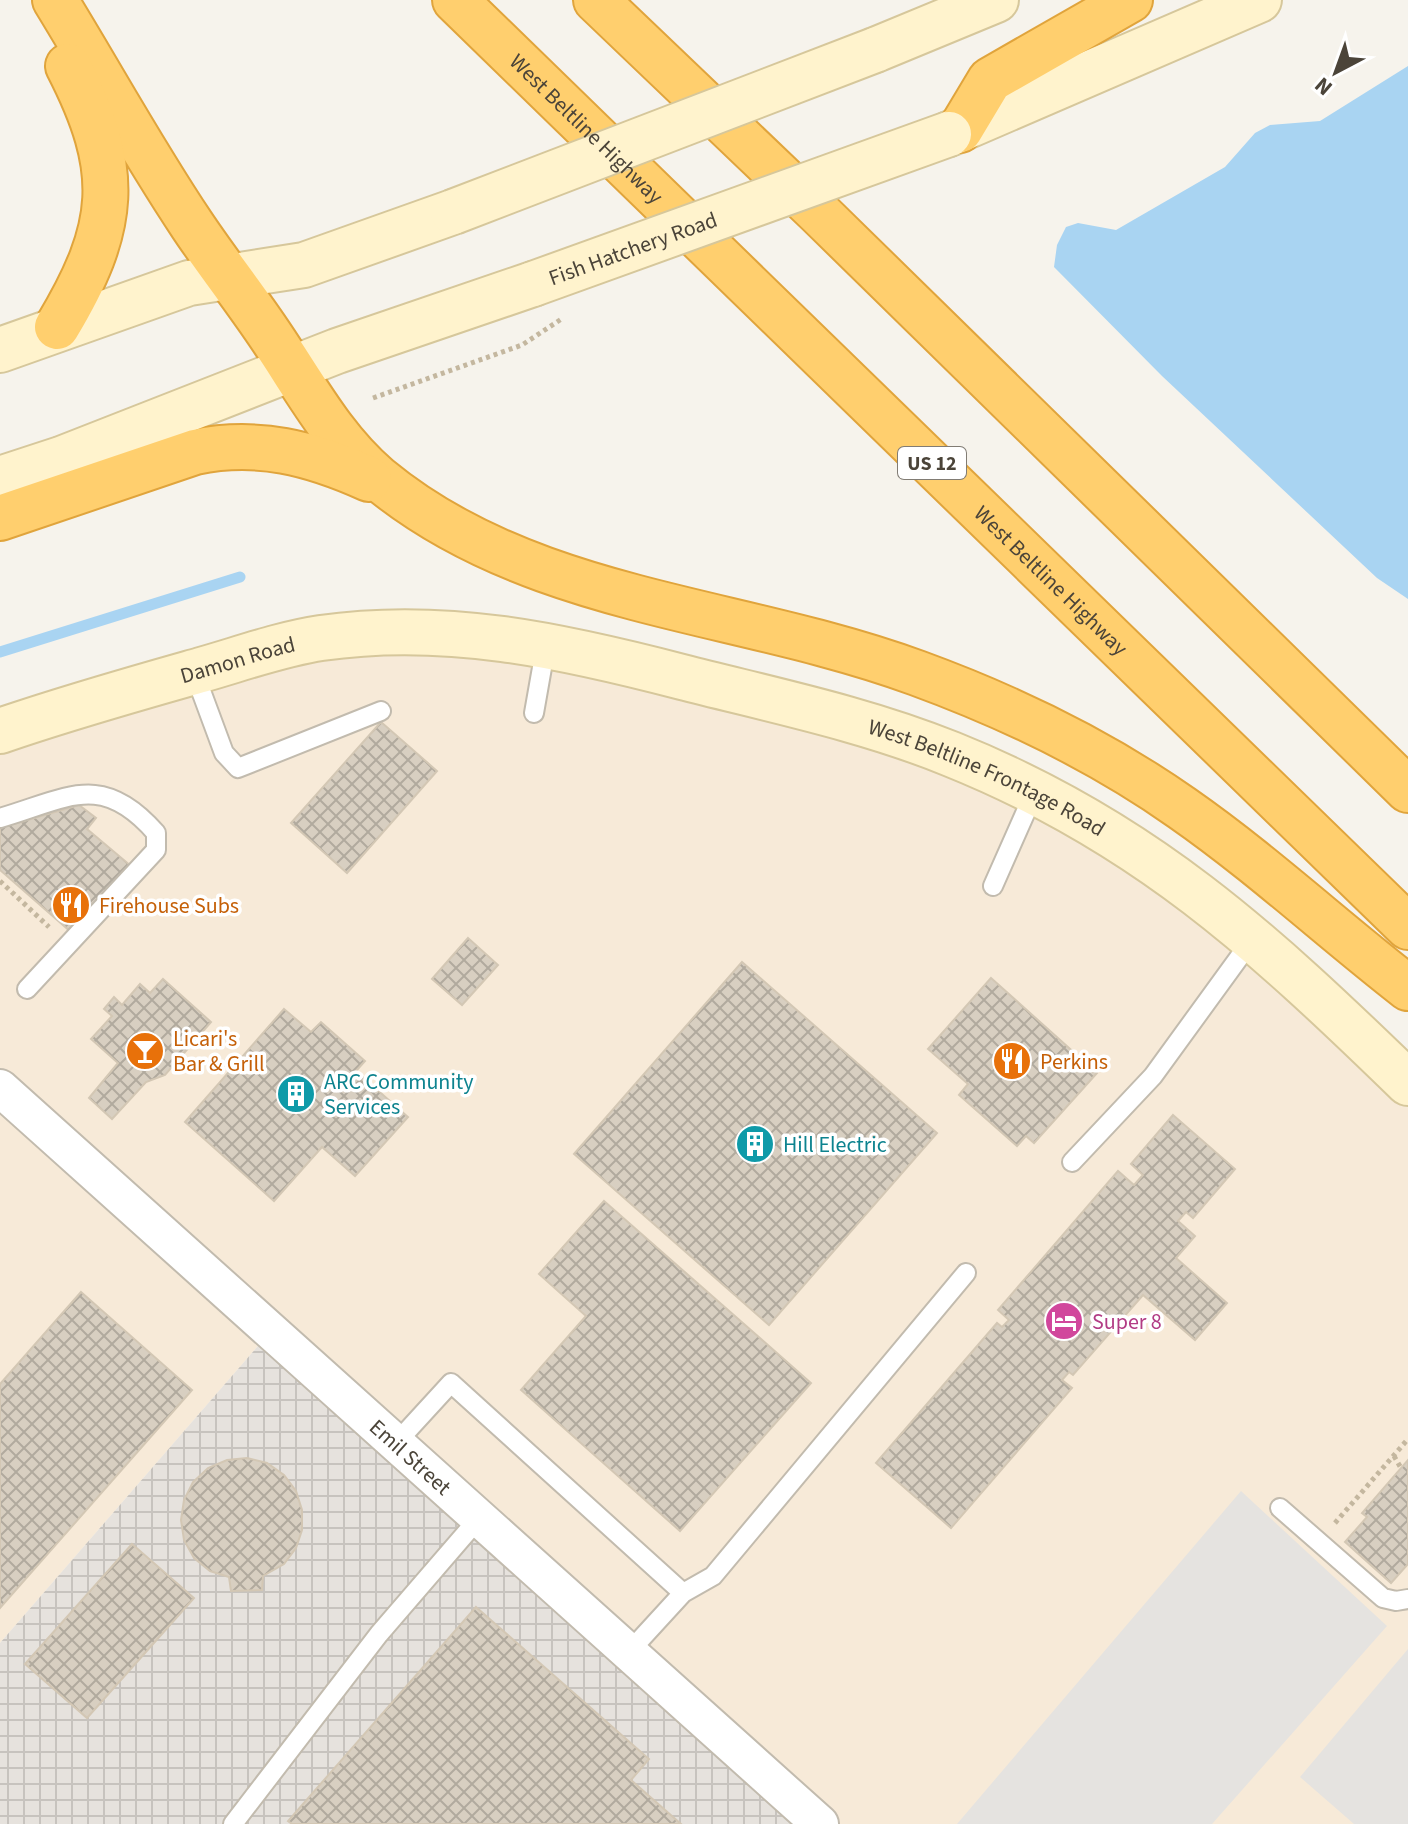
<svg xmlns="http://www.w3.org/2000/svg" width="1408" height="1824" font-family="'Source Sans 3',sans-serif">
	<defs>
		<pattern id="industrial-grid" width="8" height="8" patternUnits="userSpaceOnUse" patternTransform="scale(2)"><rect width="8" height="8" fill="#e6e2dd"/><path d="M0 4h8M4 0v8" fill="none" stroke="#c7c3be"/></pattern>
		<pattern id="building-cross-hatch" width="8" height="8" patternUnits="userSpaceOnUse" patternTransform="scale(2)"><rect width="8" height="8" fill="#d8cfc1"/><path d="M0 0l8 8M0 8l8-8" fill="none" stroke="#b1aa9e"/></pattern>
	</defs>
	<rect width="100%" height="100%" fill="#f6f3ec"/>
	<!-- commercial -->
	<path fill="#f7ead8" d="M441,633L1035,791L1408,1083V1824H820L271,1331L0,1643V731Z"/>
	<!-- industrial -->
	<path fill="url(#industrial-grid)" d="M271,1331L820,1824H0V1643Z"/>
	<!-- parking -->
	<path fill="#e5e3e0" d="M1241,1491L1387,1626L1212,1824H957Z
		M1408,1649V1824H1354L1300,1777Z"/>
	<!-- water -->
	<path fill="#a9d4f2" d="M1408,66V599L1377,578L1162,376L1054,267L1057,245L1066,227L1078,223L1116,230L1225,167L1255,133L1270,125L1320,121Z"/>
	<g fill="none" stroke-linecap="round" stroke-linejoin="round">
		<!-- stream -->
		<path stroke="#a9d4f2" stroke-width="11" d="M0,652L240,577"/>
	</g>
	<!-- building -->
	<path fill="url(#building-cross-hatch)" stroke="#d3c7b4" stroke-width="2" d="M381,722L437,771L347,873L291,823Z
		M79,805L96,818L87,829L131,866L71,932L0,870V828Z
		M468,938L498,965L462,1005L432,979Z
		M742,962L937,1133L769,1325L574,1154Z
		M991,978L1097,1073L1034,1143L1026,1136L1017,1146L959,1095L968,1084L928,1049Z
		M163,979L211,1022L165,1075L146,1082L112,1119L89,1098L118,1063L91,1039L112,1016L104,1009L114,997L122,1005L140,984L150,993Z
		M284,1009L311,1032L321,1022L365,1061L356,1071L408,1117L355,1176L322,1147L274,1201L185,1122Z
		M1173,1115L1235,1169L1193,1218L1186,1212L1178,1221L1195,1236L1176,1258L1227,1303L1195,1340L1143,1295L1073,1375L1069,1372L1062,1380L1072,1388L951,1528L876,1463L997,1323L1002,1327L1009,1320L998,1310L1118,1171L1134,1185L1143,1175L1131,1164Z
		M604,1201L811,1383L680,1531L521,1390L586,1316L539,1274Z
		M81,1292L192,1390L0,1608V1384Z
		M247,1458L267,1463L284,1475L296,1491L302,1510V1530L296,1548L284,1564L263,1576L262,1590L231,1591L229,1577L210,1571L194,1558L184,1540L181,1520L184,1500L193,1482L208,1468L227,1460Z
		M1408,1460V1564L1391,1583L1345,1542L1367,1517L1362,1513Z
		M132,1544L194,1598L87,1718L25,1664Z
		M476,1607L649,1759L631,1780L681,1824H292L288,1821Z"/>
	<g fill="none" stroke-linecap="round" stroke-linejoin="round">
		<defs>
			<path id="lane" d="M194,672L224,753L238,768L381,711
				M534,713L546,645
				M0,818C68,798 102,771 156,833V850L27,989
				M993,886L1035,791
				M1072,1162L1153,1076L1254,937
				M396,1443L451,1383L683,1593
				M1280,1508L1383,1598L1396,1601L1408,1599
				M628,1653L683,1593L713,1576L966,1273
				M233,1824L379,1634L479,1518"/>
			<g id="street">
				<path id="s1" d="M0,1088L820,1824"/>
			</g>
			<g id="secondary">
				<path d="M875,50L996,0"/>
				<path d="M949,134L1259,0"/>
				<path d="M0,350L189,283L304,265L453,212"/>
				<path d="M0,479L61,459L337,351L533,284"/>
				<path id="s2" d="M0,731C66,708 134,689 201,670C240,659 281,644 321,638C445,620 563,646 682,677C772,700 865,719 951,754C1143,831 1263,942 1408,1083"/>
			</g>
			<g id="highway">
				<path d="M55,0C101,75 143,152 192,225C216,261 243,295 268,332C303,383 331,438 378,478C530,604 738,607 917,673C1010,707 1101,751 1182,808C1261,863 1332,929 1408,988"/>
				<path id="s3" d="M455,0L1408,927"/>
				<path d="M596,0L819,213L1408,790"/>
				<path d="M960,130L990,80L1130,0"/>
				<path d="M57,327C117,227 122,171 68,66"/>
				<path d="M0,518L195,452C258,439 311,453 369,479"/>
			</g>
		</defs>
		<!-- lane casing -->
		<use href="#lane" stroke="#c2bbae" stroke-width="22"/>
		<!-- street casing -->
		<use href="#street" stroke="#c2bbae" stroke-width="40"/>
		<!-- secondary casing -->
		<use href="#secondary" stroke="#d6c79b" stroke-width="48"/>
		<!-- highway casing -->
		<use href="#highway" stroke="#e0a43c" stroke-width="48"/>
		<!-- path -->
		<path stroke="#c4b79f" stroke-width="5" stroke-dasharray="4 4" stroke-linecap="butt" d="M373,398L522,345L563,318
			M0,881L49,927
			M1394,1456L1401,1468
			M1335,1523L1408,1439"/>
		<!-- lane -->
		<use href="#lane" stroke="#fff" stroke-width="18"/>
		<!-- street -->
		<use href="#street" stroke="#fff" stroke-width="36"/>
		<!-- secondary -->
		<use href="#secondary" stroke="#fff3cd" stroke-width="44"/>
		<!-- highway -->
		<use href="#highway" stroke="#ffcf6e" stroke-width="44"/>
		<defs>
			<g id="secondary-bridge">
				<path d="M453,212L875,50"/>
				<path id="s4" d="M533,284L949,134"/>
			</g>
		</defs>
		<!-- secondary-bridge casing -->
		<use href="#secondary-bridge" stroke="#d6c79b" stroke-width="48" stroke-linecap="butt"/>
		<!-- secondary-bridge -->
		<use href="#secondary-bridge" stroke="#fff3cd" stroke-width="44"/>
	</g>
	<!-- icons -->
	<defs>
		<symbol id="restaurant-disc" viewBox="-11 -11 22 22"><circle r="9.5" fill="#e8710a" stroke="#fff"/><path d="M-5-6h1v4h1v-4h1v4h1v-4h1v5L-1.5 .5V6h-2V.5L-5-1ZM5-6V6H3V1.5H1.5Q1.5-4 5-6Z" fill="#fff"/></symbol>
		<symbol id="bar-disc" viewBox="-11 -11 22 22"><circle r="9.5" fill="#e8710a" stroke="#fff"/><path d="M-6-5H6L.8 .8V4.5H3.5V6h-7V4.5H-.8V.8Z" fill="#fff"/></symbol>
		<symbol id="building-disc" viewBox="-11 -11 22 22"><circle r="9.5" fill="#0f9aa8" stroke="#fff"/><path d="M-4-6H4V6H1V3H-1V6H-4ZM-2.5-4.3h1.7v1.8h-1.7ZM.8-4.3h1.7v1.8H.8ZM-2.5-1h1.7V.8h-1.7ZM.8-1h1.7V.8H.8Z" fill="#fff"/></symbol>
		<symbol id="hotel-disc" viewBox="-11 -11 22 22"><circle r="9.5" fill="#d1479c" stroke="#fff"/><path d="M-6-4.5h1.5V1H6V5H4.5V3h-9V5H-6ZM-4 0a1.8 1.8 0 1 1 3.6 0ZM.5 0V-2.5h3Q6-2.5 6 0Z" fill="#fff"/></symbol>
	</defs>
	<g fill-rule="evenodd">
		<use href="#restaurant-disc" x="49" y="883" width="44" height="44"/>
		<use href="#bar-disc" x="123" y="1029" width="44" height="44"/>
		<use href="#restaurant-disc" x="990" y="1039" width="44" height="44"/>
		<use href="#building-disc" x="274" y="1072" width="44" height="44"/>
		<use href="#building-disc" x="733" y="1122" width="44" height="44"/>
		<use href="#hotel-disc" x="1042" y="1299" width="44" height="44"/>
	</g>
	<g text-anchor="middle" stroke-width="7" stroke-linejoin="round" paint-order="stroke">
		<!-- shield labels -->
		<rect fill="#fff" stroke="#817c74" stroke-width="2" x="898" y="447" width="68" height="32" rx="6"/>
		<g font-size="20" font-weight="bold" fill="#4b4439">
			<text x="932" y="470">US 12</text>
		</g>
		<!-- street labels -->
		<g font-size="22" fill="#4b4439" stroke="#fff">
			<text dy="8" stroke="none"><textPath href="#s3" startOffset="184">West Beltline Highway</textPath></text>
			<text dy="8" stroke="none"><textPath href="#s4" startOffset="106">Fish Hatchery Road</textPath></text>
			<text dy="8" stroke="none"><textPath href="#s3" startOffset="832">West Beltline Highway</textPath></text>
			<text dy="8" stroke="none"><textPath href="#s2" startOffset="248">Damon Road</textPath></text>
			<text dy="8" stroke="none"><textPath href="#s2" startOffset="1022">West Beltline Frontage Road</textPath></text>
			<text dy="8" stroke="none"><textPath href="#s1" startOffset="552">Emil Street</textPath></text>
		</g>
		<!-- food labels -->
		<g font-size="22" fill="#c56008" stroke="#fff" text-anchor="start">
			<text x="99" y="913">Firehouse Subs</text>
			<text x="173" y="1046">Licari's<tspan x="173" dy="25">Bar &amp; Grill</tspan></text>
			<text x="1040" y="1069">Perkins</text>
		</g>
		<!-- culture labels -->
		<g font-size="22" fill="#0d838f" stroke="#fff" text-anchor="start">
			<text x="324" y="1089">ARC Community<tspan x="324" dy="25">Services</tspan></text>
			<text x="783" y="1152">Hill Electric</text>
		</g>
		<!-- hotel labels -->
		<g font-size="22" fill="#b23c85" stroke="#fff" text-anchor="start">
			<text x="1092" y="1329">Super 8</text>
		</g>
	</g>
	<!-- north arrow -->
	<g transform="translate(1336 72) rotate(221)" stroke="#ffffff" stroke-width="6" paint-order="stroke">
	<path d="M0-6L14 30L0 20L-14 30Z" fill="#4b4439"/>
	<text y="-12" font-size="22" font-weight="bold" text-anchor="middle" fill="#4b4439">N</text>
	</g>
</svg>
